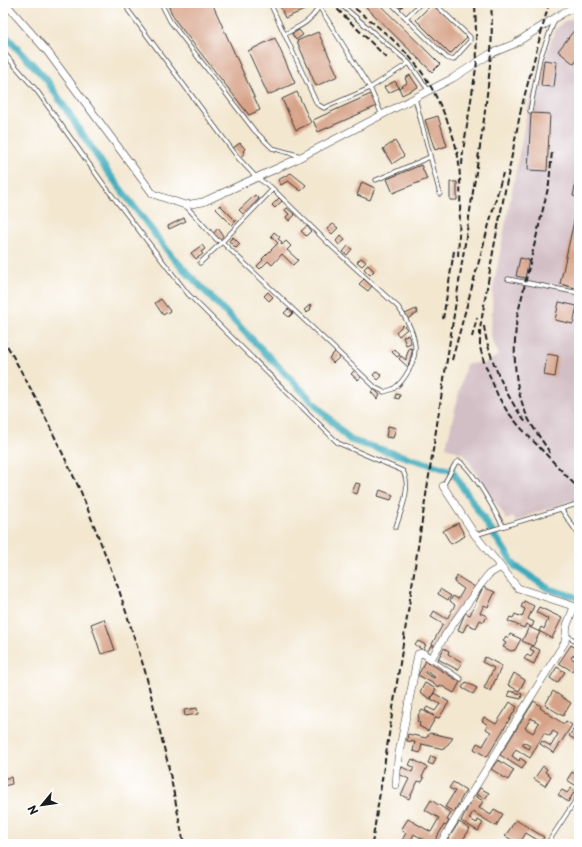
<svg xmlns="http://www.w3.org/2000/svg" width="582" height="847" font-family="'Playpen Sans',sans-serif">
	<rect width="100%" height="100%" fill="#fff"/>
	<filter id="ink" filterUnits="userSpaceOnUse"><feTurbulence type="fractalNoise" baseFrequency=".025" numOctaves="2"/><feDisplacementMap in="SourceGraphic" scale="8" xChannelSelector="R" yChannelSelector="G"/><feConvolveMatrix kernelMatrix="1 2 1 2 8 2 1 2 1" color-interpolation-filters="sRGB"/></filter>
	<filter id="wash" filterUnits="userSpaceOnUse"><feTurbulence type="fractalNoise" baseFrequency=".012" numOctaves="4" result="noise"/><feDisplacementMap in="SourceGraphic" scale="16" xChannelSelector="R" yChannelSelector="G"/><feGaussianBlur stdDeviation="0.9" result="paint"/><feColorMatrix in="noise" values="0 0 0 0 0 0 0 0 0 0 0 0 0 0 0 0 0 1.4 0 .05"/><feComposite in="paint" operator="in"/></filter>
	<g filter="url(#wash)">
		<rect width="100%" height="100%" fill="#f3e7d0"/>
		<!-- industrial -->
		<path fill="#d2bec5" d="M579,15V498L535,513L516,522L513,517L507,520L464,454L446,447L466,364L480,363L483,364L499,355L492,340L491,333L493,289L530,97L535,86L541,85L544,60L555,31L563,22Z"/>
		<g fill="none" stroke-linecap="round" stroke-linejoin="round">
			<!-- canal -->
			<path stroke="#3dabbb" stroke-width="7" d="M3,33L46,79L107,171L173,258L350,440L452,471L515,566L549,589L579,598"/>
		</g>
		<g id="blocks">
			<!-- building -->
			<path fill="#d7a388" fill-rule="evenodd" d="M167,3H212L260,110L249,115L175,20Z
				M279,3H305L307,9L285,18Z
				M362,3H378L440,64L432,72Z
				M396,3H406L401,8Z
				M432,4L467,37L450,54L416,20Z
				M579,24V57L574,64L558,51Z
				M299,30L303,35L296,40L292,34Z
				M318,32L338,76L316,86L297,41Z
				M275,38L295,83L268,95L248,51Z
				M544,60L557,62L554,87L541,86Z
				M410,75L418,87L402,95L399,88L407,83L405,78Z
				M395,81L399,88L388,93L384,87Z
				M297,92L311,123L296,130L282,99Z
				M371,94L377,106L318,132L313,120Z
				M531,113L550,114L547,171L528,170Z
				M438,116L447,146L435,150L425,120Z
				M577,135L579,136V150L575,149Z
				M395,141L404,156L392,164L383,149Z
				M240,143L245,149L243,151L245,153L240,157L233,148Z
				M578,150H579V163H576Z
				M421,165L427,179L393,193L387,179Z
				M578,171H579V197L573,196Z
				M291,173L306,185L301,191L288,181L281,185L278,180Z
				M362,182L375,188L370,200L357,195Z
				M450,182H457V200H450Z
				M255,195L259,199L243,214L239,210Z
				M279,198L282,201L275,208L272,205Z
				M220,205L236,221L232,225L216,209Z
				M287,208L295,215L289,221L286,217L289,214L285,210Z
				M576,212H579V289L560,284Z
				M184,218L186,221L169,229L168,226Z
				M333,224L338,228L332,234L327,229Z
				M307,226L311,231L306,236L301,231Z
				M218,228L223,236L219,240L213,234Z
				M274,232L280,237L278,239L282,242L281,244L282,245L286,241L291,246L287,250L298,260L293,265L282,254L272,265L268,261L260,269L257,266L263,260L262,259L278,243L271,236Z
				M341,235L345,240L339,245L336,241Z
				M233,237L240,244L236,248L229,241Z
				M202,245L205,249L201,252L203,254L196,259L191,253Z
				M348,246L352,249L347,255L343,252Z
				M361,258L366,262L362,266L357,262Z
				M520,258L529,260L525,278L516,276Z
				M368,265L374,271L370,275L364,269Z
				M364,279L372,286L368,291L359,284Z
				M268,292L273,297L269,301L264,296Z
				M161,299L170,311L163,315L155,303Z
				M559,302L577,306L573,324L555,320Z
				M311,304L312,306L310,308L311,309L307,313L304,310Z
				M288,309L293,313L289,317L284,313Z
				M416,309L418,313L407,319L405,314Z
				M403,325L407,329L399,336L396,332Z
				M408,335L411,343L406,345L403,337Z
				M409,348L413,349L408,367L399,359L401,356L406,360V358Z
				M395,349L400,355L397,357L392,352Z
				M336,351L341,356L333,363L329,358Z
				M547,354L558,356L555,377L544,375Z
				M356,369L362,376L358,380L351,374Z
				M377,371L382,376L378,380L373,375Z
				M374,389L380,395L377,399L371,392Z
				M396,394L400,395L399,399L395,398Z
				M388,426L396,428L393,438L386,437Z
				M356,483L360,484L357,494L352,492Z
				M380,490L393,495L391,500L378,496Z
				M458,523L465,536L451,544L443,531Z
				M457,576L475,587L437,647L432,644L443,624L431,617L434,611L447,619L455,605L450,601L453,596L458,599L464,589L454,582Z
				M483,587L495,592L488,607L484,605L480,613L487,616L484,622L480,620L476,628L467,624L463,632L458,630L465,613L470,615Z
				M440,589L451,596L448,600L438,594Z
				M524,601L534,606L528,619L534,622L532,627L526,624L524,628L508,621L510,617L513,618L515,614L522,617L525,609L521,607Z
				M539,607L562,618L552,638L539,631L541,627L544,629L548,619L536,612Z
				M104,619L115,650L101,654L91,624Z
				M529,627L540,632L533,646L522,641Z
				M510,634L521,639L515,650L511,651L503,647L506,643L503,641L506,636L508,638Z
				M418,641L426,645L423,650L415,645Z
				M431,645L435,647L431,655L427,653Z
				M571,645L579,650V659L573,655L571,658L578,662L572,671L559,663Z
				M532,646L540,650L534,664L524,659L527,655L531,657L534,651L530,649Z
				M444,648L449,651L448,654L462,662L458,670L438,659Z
				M485,657L502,666L490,691L484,688L494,668L482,662Z
				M426,661L460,682L454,693L440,685L439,687L418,675ZM426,671L435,677L434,678L425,673Z
				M557,667L565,672L557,683L550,678Z
				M514,673L525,680L519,691L508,685Z
				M466,682L477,688L473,694L462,688Z
				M425,683L436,689L430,699L420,692Z
				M509,691L522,694L521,699L508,696Z
				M553,691L571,703L563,716L545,705Z
				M434,693L449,702L439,718L436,717L428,731L419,726L420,723L417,721L419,718L418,715L422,710L434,716L425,710L427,707L435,711L440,704L431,699Z
				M534,701L541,706L540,708L564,724L566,721L572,725L554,753L540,744L542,741L551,746L558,734L553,731L550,736L544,733L530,758L516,749L512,756L519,761L520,758L526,762L522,769L500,755ZM531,718L539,723L533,733L525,728ZM524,742L530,746L529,749L522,745Z
				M510,702L517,707L487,757L474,749L477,743L483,746L491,732L486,729L488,725L482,721L484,717L496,724Z
				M197,708L198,714L185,716L184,710Z
				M579,721V742L569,736Z
				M430,733L453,738L444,749L422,744L420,753L413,751L415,742L407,741L408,734L426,738Z
				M431,756L436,758L433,765L428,763Z
				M412,759L427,767L422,777L424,778L422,782L418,781L409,799L401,795L409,779L399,774L402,767L412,772L414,767L409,765Z
				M498,760L514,770L508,780L491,769Z
				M543,766L547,769L545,772L551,776L545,786L534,779Z
				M572,772L579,777L578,787L567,780Z
				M11,777L12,784L3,786V779Z
				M453,782L466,790L454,812L445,807L455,791L449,788Z
				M480,788L489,793L485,799L476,794Z
				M571,788L575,791L568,802L558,795L562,790L567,793Z
				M474,795L483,801L479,808L491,815L494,809L503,814L496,826L473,812L469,819L477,823L478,820L483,823L478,831L461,821Z
				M431,800L451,813L447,820L449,821L446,826L444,825L433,844H422L424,840L414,834L411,840L417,844H404L401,842L406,833L401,830L408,819L431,832L439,818L425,810Z
				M516,820L544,837L541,842L526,833L519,844L505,836Z
				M459,822L470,829L460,844H445Z"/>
		</g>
	</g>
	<g filter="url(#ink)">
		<use href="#blocks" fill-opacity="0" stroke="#3c3a37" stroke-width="1"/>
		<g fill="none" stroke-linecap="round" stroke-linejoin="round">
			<defs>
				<path id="lane" d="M161,3L170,21L254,130L272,148L301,156
					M270,3L317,104L324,108L370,88L382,115
					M317,3L370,88L409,63
					M339,3L409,63L429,91
					M391,3L406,18L421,3
					M128,10L239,159L257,178L271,187L330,245L398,307C406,318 414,332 415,346C416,361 405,381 393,389C390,390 387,391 384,392L376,388L222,242L217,240L185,205
					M406,18L447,58L453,60L470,41V37L434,3
					M285,34C300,26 311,22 319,6
					M3,52L37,91L104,185L188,294L338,443L403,471C412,488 401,510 396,527
					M415,98L440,194
					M530,111L540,58L555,19
					M376,180L430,157
					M200,263L222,242L273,189
					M508,279L579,293
					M443,486L455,464L459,461C473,469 495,511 503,526
					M561,509L579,535
					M475,535L577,504
					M566,635L579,643
					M431,659L461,679
					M547,844L579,795"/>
				<path id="street" d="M5,3L47,51L153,194L185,205L203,202L295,160L453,78L490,54L514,44L563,13L579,5
					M443,486L475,535L518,588L579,608
					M396,785L398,758L418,654L423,653L431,659L446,634L481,584L489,574L501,567
					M440,844L565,642L567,625L574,607"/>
			</defs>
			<!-- lane casing -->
			<use href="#lane" stroke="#3c3a37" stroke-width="5"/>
			<!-- street casing -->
			<use href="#street" stroke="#3c3a37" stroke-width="8"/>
			<!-- lane -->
			<use href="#lane" stroke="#fff" stroke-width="3.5"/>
			<!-- street -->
			<use href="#street" stroke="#fff" stroke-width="7"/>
			<!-- rail -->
			<path stroke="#1c1c1c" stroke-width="2" stroke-dasharray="6 3" stroke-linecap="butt" d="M331,3L388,59
				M348,3C375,24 404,46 423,74C431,85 436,97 442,109C450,126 457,145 459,164C462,196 459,228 458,259
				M521,109L493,252L480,329V347L484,362L498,396L507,411L520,427L579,489
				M520,113L549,3
				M462,165L463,151L477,62L475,3
				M443,319L454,251
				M484,326C488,358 508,400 527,424
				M472,337L477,318
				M3,338L39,404L81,492L118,587L145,671L168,764L184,844
				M452,360L503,173
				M550,453C543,441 534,430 528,418C513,386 513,351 517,317L549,184L552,151
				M372,844L483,127C488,86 494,44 491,3"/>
		</g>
	</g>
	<!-- margin -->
	<rect width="582" height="847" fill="none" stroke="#fff" stroke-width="16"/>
	<!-- north arrow -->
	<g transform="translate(42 805) rotate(241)" stroke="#ffffff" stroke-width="3" paint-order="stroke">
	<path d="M0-3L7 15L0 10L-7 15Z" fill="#1c1c1c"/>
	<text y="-6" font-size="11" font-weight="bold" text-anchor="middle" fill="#1c1c1c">N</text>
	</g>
</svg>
